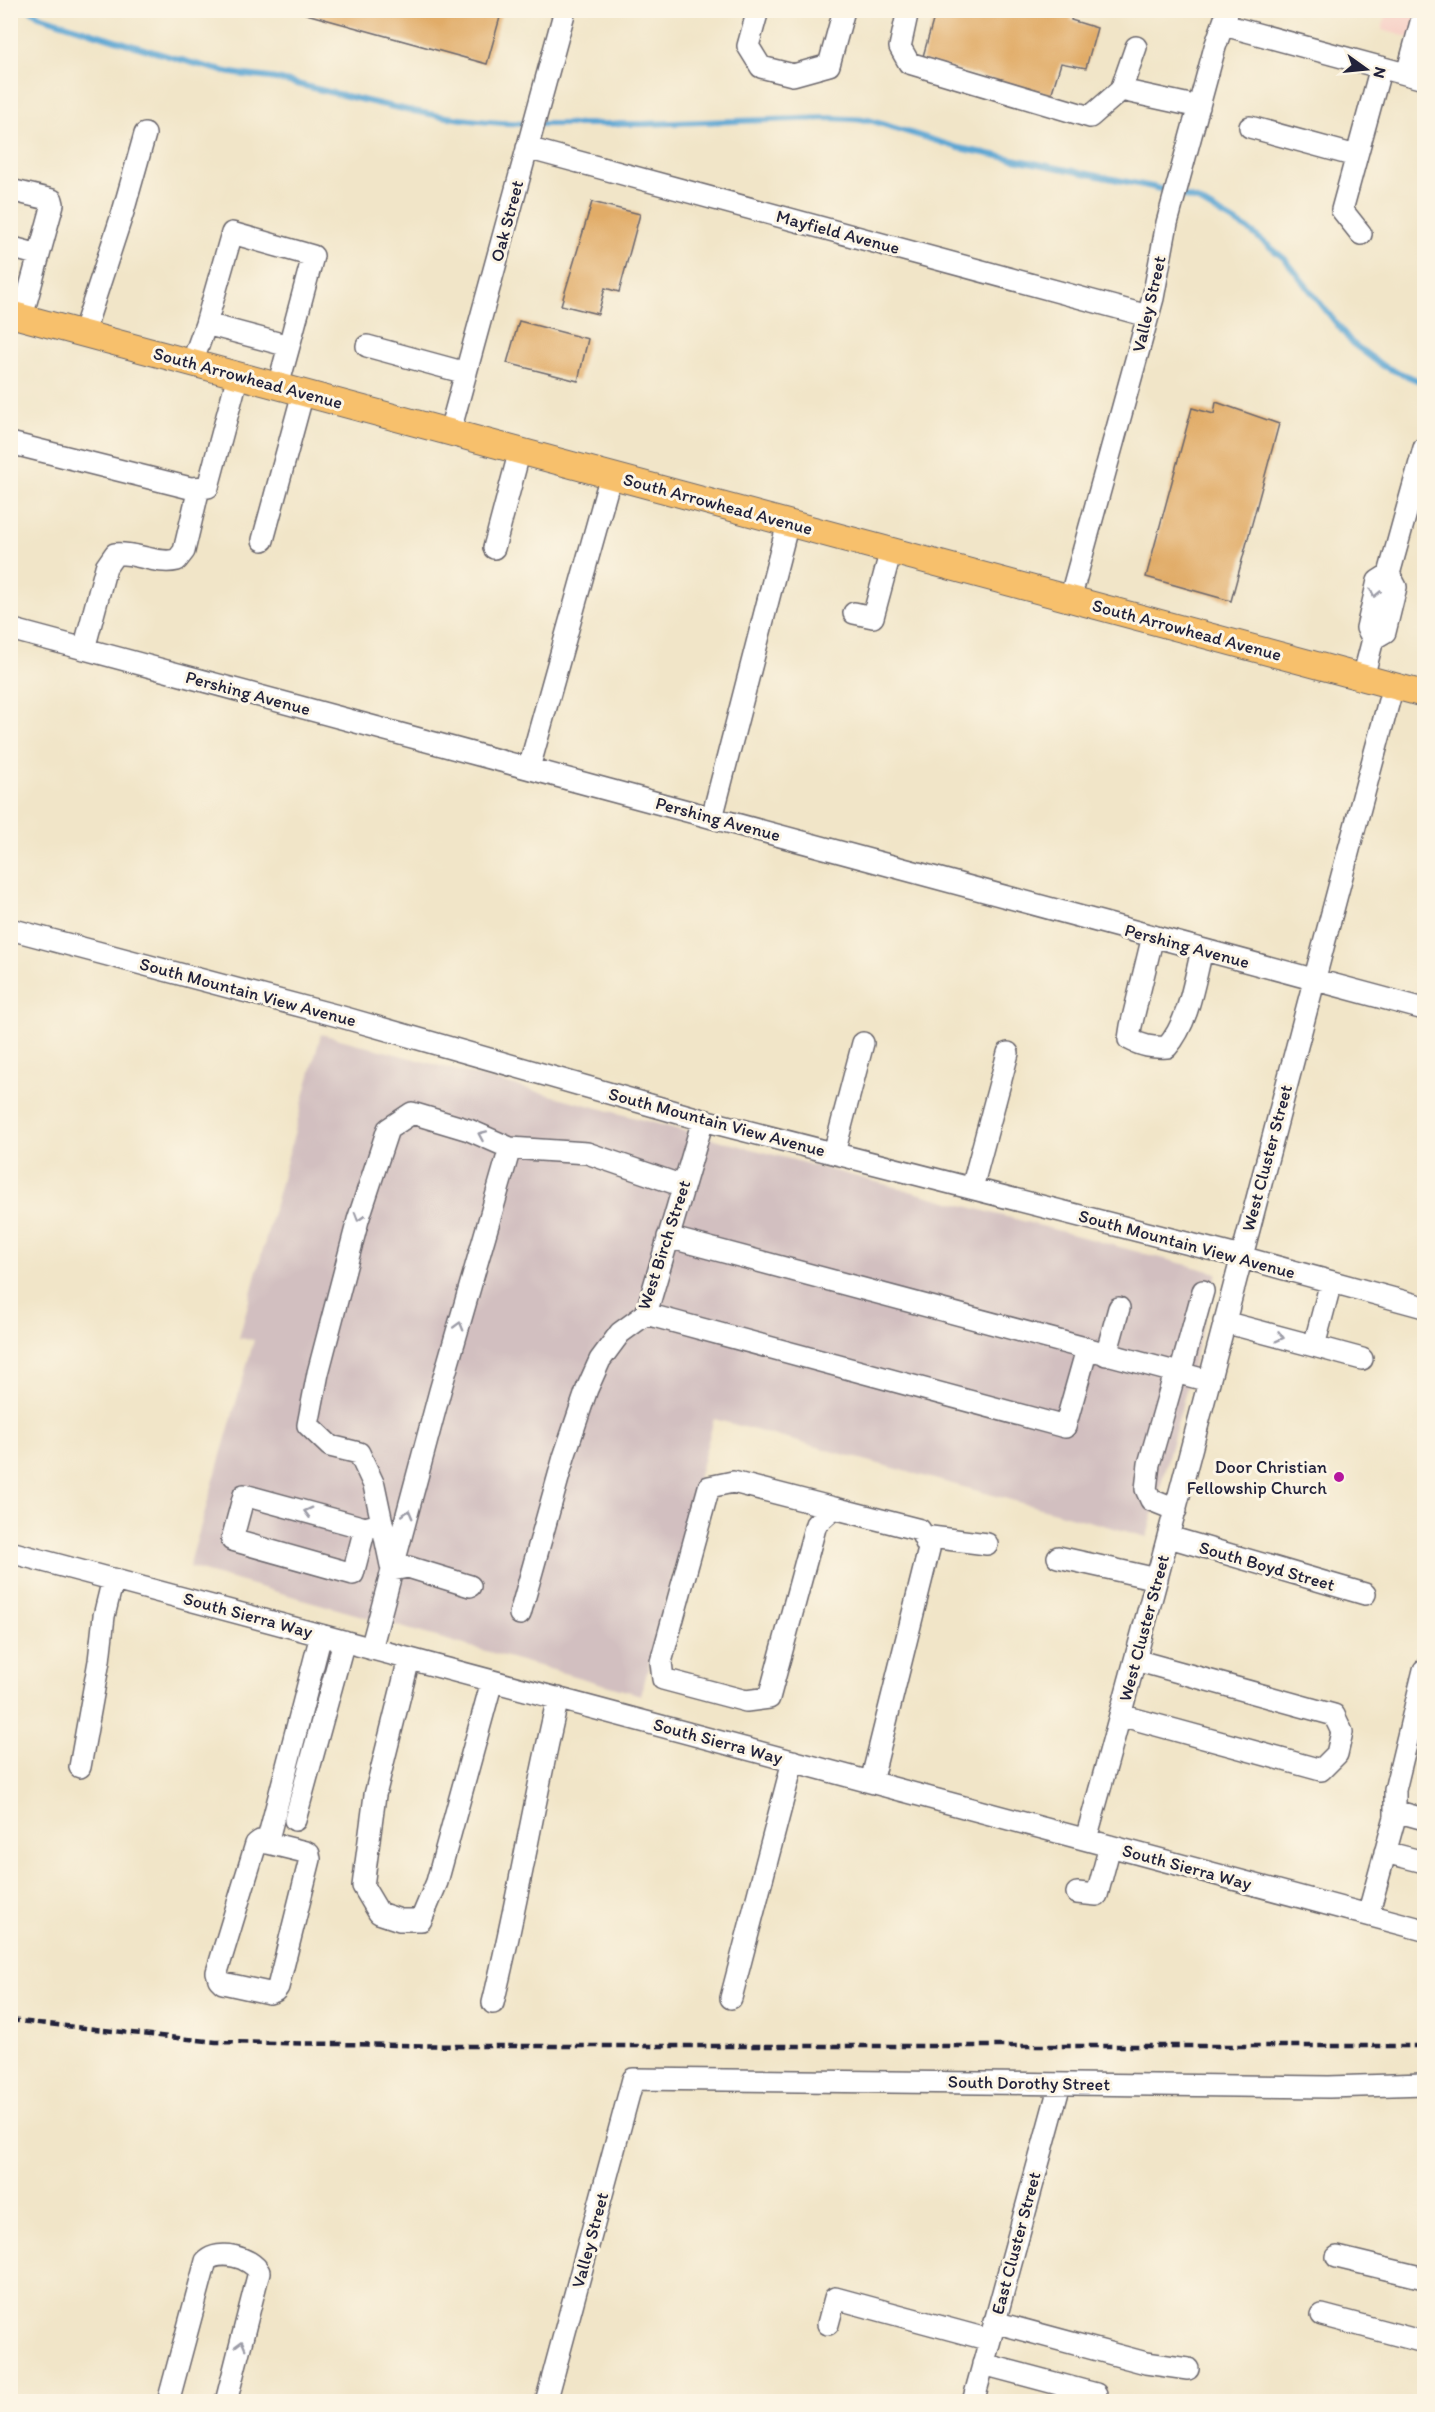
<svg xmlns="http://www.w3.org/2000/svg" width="1435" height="2412" font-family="Itim,sans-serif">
	<rect width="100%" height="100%" fill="#fcf5e5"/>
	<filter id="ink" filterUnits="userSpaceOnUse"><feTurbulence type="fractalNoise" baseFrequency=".0167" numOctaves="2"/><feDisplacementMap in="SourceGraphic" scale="12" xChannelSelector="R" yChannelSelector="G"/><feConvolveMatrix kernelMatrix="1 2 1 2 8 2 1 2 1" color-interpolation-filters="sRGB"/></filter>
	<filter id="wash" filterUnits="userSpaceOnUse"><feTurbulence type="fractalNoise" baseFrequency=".008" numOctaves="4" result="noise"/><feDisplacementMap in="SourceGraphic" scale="24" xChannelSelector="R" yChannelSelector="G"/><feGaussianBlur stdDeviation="1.35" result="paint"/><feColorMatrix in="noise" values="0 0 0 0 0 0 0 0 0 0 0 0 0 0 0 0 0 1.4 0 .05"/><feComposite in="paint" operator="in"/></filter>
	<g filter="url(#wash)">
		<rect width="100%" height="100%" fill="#f1e5c8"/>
		<!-- built -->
		<path fill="#f7d1c7" d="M1387,11H1424V41L1382,30Z"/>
		<!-- industrial -->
		<path fill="#d2bfc0" d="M321,1034L1217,1273L1147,1537L714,1419L641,1695L189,1567L254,1340L239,1338Z"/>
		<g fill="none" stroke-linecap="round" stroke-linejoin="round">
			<!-- stream -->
			<path stroke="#5ba6d3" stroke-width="6" d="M31,10L39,16C101,35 164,57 227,72C245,76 264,76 281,80C362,100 445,123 529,124
				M539,124H642L829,118L869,120L959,148L1153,187L1197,200L1249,230L1285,259L1352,343L1383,366L1424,383"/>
		</g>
		<g id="blocks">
			<!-- building -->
			<path fill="#e1ac68" d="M292,10H502L487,64Z
				M936,10H1073L1071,20L1097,28L1086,68L1061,63L1051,95L922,60Z
				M592,202L640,214L619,292L605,288L598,314L561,305Z
				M519,321L588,339L578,381L507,363Z
				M1216,402L1279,424L1231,601L1146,577L1192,408L1214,414Z"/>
		</g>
	</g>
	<g filter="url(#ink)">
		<use href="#blocks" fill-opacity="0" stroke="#6a666c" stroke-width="1.5"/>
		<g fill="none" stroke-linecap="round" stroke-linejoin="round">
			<defs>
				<path id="minor" d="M758,10L748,46L761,67L793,75L829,65L844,10
					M908,10L900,47L909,63L1090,117L1121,90L1136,47
					M1224,25L1424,79
					M1407,74L1424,11
					M1121,90L1199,107
					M1250,127L1356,156
					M527,148L1148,316
					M10,190L52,200L53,204L22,317
					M1361,234L1342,210L1381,67
					M10,247L39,255
					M83,334L123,212L145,134
					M367,346L466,373
					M192,363L206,324
					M278,386L289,346L313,256L232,233L206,324L289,346
					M450,431L565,10
					M10,443L190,488L208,487L238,375
					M263,540L303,393
					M494,548L520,450
					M1389,574L1424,448
					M1070,599L1153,298L1167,223L1215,47L1228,10
					M854,613L873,617L891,550
					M10,629L1424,1009
					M84,649L106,567L115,554C136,552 157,565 177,560L184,551L199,488
					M1363,678L1373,639L1367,628L1378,581L1389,574L1396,587L1385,632L1373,639
					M529,768L611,475
					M712,818L788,523
					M10,929L342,1017L703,1120L1241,1257L1424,1307
					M1153,936L1131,1026L1129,1039C1142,1046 1152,1048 1167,1047C1189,1022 1194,982 1202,950
					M510,1148L587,1153L683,1186
					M834,1153L863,1043
					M972,1188L1008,1053
					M668,1237L1209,1381
					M646,1314L1065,1427L1087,1349
					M1224,1322L1314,1346L1331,1282
					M1314,1346L1362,1359
					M1106,1355L1119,1308
					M1175,1373L1149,1464L1146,1489L1151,1500L1176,1510
					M1180,1374L1203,1291
					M834,1508L733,1482L709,1487L661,1662L663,1679L746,1701L769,1698L816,1524L834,1508L920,1530L929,1549L871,1782
					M365,1528L353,1574L232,1540L244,1495L365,1528L381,1524
					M923,1536L987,1544
					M1169,1537L1365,1594
					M10,1552L1424,1930
					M1058,1557L1157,1579
					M392,1570L408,1567L470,1586
					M520,1614L564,1457L587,1389L600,1360L620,1333L646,1314L703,1120
					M371,1649L440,1391L510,1148L469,1130L412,1113L388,1129L358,1220L318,1373L308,1425L330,1446L359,1453L374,1485L392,1570
					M409,1659L375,1795L363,1886L379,1913L400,1920H421L437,1882L492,1681
					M1120,1715L1321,1770L1337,1754L1342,1732L1334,1715L1135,1660
					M80,1767L99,1661L104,1616L113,1579
					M1395,1811L1424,1819
					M295,1820L344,1641
					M1086,1839C1193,1456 1288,1070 1393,686
					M260,1841L305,1852L309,1854L310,1859L278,1987L275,1991L269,1993L223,1983L219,1979L217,1972L256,1844Z
					M267,1843L321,1635
					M1385,1852L1424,1862
					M1077,1893L1097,1895L1110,1846
					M1368,1915L1395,1817V1790L1424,1670
					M731,1998L793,1761
					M493,2003C518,1902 534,1799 558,1698
					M1337,2257L1424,2278
					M1322,2315L1424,2342
					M994,2322L1146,2363L1188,2369
					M828,2324L835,2298L990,2340
					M983,2364L1096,2394
					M168,2402L206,2261C219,2249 251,2257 259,2272L226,2402
					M546,2402L633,2079L1329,2087L1424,2084
					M973,2402L1060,2084"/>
				<path id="major" d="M10,314L1424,694"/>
			</defs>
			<!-- minor casing -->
			<use href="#minor" stroke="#6a666c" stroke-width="24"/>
			<!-- major casing -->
			<use href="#major" stroke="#6a666c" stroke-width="28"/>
			<!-- minor -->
			<use href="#minor" stroke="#fff" stroke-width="21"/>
			<!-- major -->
			<use href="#major" stroke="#f7c06c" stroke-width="26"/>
			<!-- rail -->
			<path stroke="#22223b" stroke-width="4.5" stroke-dasharray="9 4.5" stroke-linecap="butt" d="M10,2020L216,2042L461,2046H1424"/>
		</g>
		<!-- one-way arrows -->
		<defs><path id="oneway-chevron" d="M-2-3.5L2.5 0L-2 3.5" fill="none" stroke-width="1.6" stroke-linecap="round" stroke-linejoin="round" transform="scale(1.5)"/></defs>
		<g stroke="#9c9ca7">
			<use href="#oneway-chevron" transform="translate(1375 593) rotate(103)"/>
			<use href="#oneway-chevron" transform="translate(482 1135) rotate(-156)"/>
			<use href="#oneway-chevron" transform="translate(359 1217) rotate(107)"/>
			<use href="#oneway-chevron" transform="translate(459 1326) rotate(-74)"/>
			<use href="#oneway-chevron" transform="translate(1280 1337) rotate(15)"/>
			<use href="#oneway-chevron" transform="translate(308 1512) rotate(-165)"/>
			<use href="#oneway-chevron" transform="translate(408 1514) rotate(-75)"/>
			<use href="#oneway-chevron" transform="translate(241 2345) rotate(-75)"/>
		</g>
	</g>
	<!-- markers -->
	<circle fill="#b5179e" stroke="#fcf5e5" stroke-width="2" cx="1339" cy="1477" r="6"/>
	<g text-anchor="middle" stroke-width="6" stroke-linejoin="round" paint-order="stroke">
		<!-- street labels -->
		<g font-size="18" fill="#22223b" stroke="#fcf5e5">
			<text transform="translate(507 221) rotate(-75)" y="6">Oak Street</text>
			<text transform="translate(838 232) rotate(15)" y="6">Mayfield Avenue</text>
			<text transform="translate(1149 304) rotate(-77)" y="6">Valley Street</text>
			<text transform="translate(248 378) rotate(15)" y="6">South Arrowhead Avenue</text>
			<text transform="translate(718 504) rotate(15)" y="6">South Arrowhead Avenue</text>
			<text transform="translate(1187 630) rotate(15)" y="6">South Arrowhead Avenue</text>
			<text transform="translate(248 693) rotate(15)" y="6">Pershing Avenue</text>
			<text transform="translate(718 819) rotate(15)" y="6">Pershing Avenue</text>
			<text transform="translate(1187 946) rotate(15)" y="6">Pershing Avenue</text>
			<text transform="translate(248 992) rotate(15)" y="6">South Mountain View Avenue</text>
			<text transform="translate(717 1122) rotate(15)" y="6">South Mountain View Avenue</text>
			<text transform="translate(1267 1158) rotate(-75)" y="6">West Cluster Street</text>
			<text transform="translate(1187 1244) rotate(15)" y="6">South Mountain View Avenue</text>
			<text transform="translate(664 1245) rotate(-72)" y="6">West Birch Street</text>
			<text transform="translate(1267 1566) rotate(16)" y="6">South Boyd Street</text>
			<text transform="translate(248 1615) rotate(15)" y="6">South Sierra Way</text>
			<text transform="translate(1144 1628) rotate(-75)" y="6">West Cluster Street</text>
			<text transform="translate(718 1741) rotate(15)" y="6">South Sierra Way</text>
			<text transform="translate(1187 1867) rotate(15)" y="6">South Sierra Way</text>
			<text transform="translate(1029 2083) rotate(1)" y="6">South Dorothy Street</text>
			<text transform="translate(590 2240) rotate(-75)" y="6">Valley Street</text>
			<text transform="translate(1016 2243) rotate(-75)" y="6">East Cluster Street</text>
		</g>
		<!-- poi labels -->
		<g font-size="18" fill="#22223b" stroke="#fcf5e5" text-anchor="end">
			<text x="1327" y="1473">Door Christian<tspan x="1327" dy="21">Fellowship Church</tspan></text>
		</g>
	</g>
	<!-- margin -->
	<rect width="1435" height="2412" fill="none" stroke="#fcf5e5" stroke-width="36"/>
	<!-- north arrow -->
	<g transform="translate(1366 69) rotate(105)" stroke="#fcf5e5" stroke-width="4.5" paint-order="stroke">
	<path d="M0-4.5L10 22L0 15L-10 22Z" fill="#22223b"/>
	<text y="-9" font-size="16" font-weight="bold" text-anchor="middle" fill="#22223b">N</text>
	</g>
</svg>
